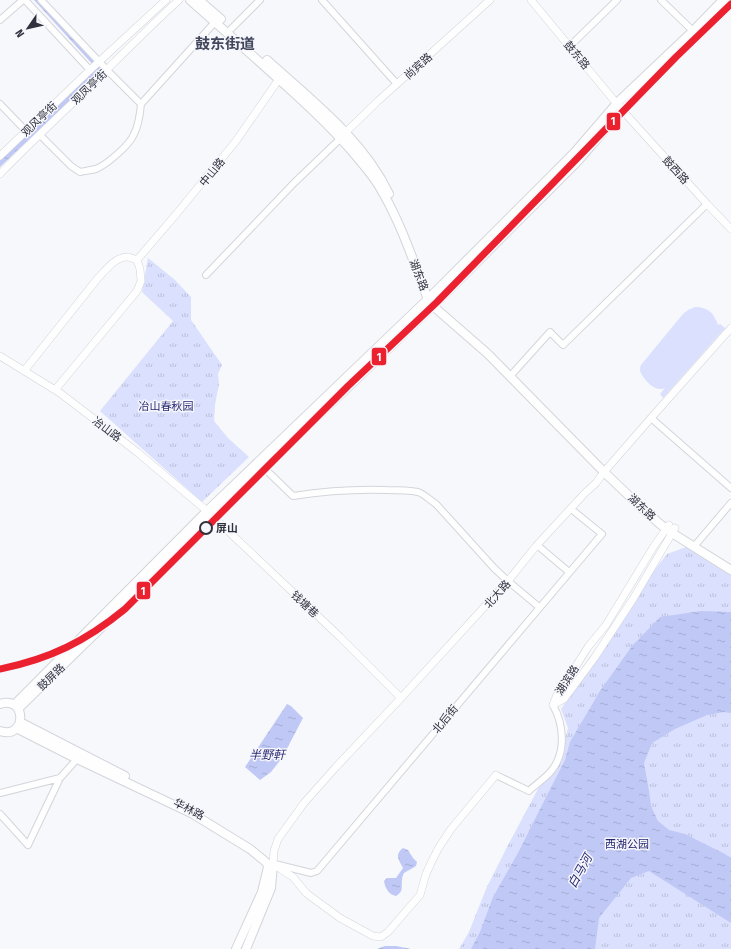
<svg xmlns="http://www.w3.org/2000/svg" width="731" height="949" font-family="'Fira Sans Condensed','Noto Sans SC',sans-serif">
	<defs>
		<pattern id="park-tufts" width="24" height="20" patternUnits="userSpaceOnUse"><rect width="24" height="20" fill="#dae0fd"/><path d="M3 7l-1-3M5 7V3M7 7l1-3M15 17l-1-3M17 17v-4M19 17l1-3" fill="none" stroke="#bbc1da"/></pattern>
		<pattern id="water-ripples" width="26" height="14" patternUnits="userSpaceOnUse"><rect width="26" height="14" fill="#c0c8f6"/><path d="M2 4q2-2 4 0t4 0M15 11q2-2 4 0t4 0" fill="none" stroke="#a5acd4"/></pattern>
	</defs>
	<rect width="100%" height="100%" fill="#f7f8fb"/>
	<!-- park -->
	<path fill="url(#park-tufts)" d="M148,258L175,280L191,297V320L222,365L218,374L219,384L215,405L214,421L228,438L249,457L202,502L100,411L173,321L142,292Z
		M686,547L731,574V949H459L469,932L486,889L507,847L539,787L560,760L568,728L561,709L653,572L667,554Z"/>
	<!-- pitch -->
	<path fill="#dae0fd" d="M695,307C708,307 714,313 718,325L720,324L725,328L663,398L660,394L665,388C663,389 661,389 659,389C651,388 643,378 640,371C640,369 640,367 641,365L683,314L688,310Z"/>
	<!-- water -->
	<path fill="url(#water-ripples)" d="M34,0H40L103,69L0,167V159L96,68Z
		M701,611L731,612V713L724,712L707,715L675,729L652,743L644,763L649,791L651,806L658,821L669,830L685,834L725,854L731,858V923L649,871L631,878L599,918L595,949H471L480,932L493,897L518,853L537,815L565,760L570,742L600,691L632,646L660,617Z
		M287,704L291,706L303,718L282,758L271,772L260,780L245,767Z
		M403,848L408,850L413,858L417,862L416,866L404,873C403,875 402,877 402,880C401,888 404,891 396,896C389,895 385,888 384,881L387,878H396L403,868C399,860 394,855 403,848Z
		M385,946H396L411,949H422H377Z"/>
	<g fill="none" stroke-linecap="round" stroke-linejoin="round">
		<defs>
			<path id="minor" d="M25,0L90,70
				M41,0L107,70L141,104
				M322,0L397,84
				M661,0L693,31
				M0,20L23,0
				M231,29L260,0
				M570,46L617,0
				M0,104L26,131
				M40,135L71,166L80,172C85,171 91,170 96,169C106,165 130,145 134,134C139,125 140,114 141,104L215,22
				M206,275L294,183L341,138
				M513,373L550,332L563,345L707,204
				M651,418L731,488
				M264,468L293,496C325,491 355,489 386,490C396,490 408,490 418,492C424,494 430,500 436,504L494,568L508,581L539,607
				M697,543L731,503
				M537,545L569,572
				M496,775L529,791C536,784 546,778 552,770C566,752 564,725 553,705
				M0,793L60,778
				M0,814L28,845L60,778L77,759
				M275,864L311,873L317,871L602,534L571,509"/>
			<path id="tertiary" d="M531,0L622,110L707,204L731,229
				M346,132L378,101L490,0
				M0,156L90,70L166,0
				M0,174C27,146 55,120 83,93C115,62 146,30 179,0
				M137,260L178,212L236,141L279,79
				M0,356L60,393L137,452L207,511L340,637L401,698
				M24,371L98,278C106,270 115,257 127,257C130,257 134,259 137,260
				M55,390L137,291L141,281L140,269L137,260
				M553,705L564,699L595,657L633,599L675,528
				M553,705L558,692L569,677L588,647L606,625L654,546L669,525
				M496,775L451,829L438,849L432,861L426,874L420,895L388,932L381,937L373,936L340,918L306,893L293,877L273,864L274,851L278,839L304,803L336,767L401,698L508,581L537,545L585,493L596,483L604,472L651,418L731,328"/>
			<path id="secondary" d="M190,0C225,31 260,62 294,93C316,113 337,133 356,156C366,168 376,179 383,193C402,226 414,263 428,299L433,306L488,354L604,472L645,511L660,524L672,533L731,570
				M199,0L221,19
				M267,60C311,100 363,139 389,194
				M0,704C27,695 27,740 0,731
				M14,705L207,511L428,299L574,153L617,103L693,31L723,0
				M18,709L106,623L213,516L433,306L578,161L622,110L731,2
				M20,722L125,776
				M16,728L77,759L193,814L250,849L267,863L268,867L262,892L236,949
				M246,949L271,888L273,864"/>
		</defs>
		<!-- minor casing -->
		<use href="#minor" stroke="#d3d5db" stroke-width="8"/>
		<!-- tertiary casing -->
		<use href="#tertiary" stroke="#d3d5db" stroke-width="8"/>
		<!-- secondary casing -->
		<use href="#secondary" stroke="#d3d5db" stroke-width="10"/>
		<!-- minor -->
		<use href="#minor" stroke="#fefefe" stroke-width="6"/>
		<!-- tertiary -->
		<use href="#tertiary" stroke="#fefefe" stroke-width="7"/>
		<!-- secondary -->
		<use href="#secondary" stroke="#fefefe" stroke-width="8"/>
		<defs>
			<path id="metro-1" d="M0,669C50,659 86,641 125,609L348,386L437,302L676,57L731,4"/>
		</defs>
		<!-- metro-1 casing -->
		<use href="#metro-1" stroke="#f6f7fc" stroke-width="10"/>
		<!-- metro-1 -->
		<use href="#metro-1" stroke="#eb212f" stroke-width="7"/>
	</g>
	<!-- markers -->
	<circle fill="#f6f7fc" stroke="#2f313c" stroke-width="2" cx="206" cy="528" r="6"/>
	<g text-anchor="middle" stroke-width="3" stroke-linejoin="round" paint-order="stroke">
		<!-- street labels -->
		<g font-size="11" fill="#2f313c" stroke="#f6f7fc">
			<text transform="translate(577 55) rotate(50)" y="4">鼓东路</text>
			<text transform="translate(418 66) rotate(-42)" y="4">尚宾路</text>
			<text transform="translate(89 87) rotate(-44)" y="4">观凤亭街</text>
			<text transform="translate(39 119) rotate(-44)" y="4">观风亭街</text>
			<text transform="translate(676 170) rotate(48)" y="4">鼓西路</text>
			<text transform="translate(212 172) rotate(-51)" y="4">中山路</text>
			<text transform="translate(419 275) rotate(69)" y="4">湖东路</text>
			<text transform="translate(107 429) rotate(37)" y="4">冶山路</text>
			<text transform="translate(642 507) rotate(43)" y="4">湖东路</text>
			<text transform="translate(497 594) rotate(-48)" y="4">北大路</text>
			<text transform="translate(305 604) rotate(43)" y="4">钱塘巷</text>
			<text transform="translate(51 677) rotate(-44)" y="4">鼓屏路</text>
			<text transform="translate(567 680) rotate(-57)" y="4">湖滨路</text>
			<text transform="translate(445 719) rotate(-50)" y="4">北后街</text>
			<text transform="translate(189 809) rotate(27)" y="4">华林路</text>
		</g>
		<!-- park labels -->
		<g font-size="11" fill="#272871" stroke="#f6f7fc">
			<text x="166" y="410">冶山春秋园</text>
			<text x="627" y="848">西湖公园</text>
		</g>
		<!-- stop labels -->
		<g font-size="11" font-weight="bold" fill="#2f313c" stroke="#f6f7fc" text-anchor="start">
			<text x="216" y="532">屏山</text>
		</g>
		<!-- water labels -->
		<g font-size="12" font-style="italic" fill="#2a2b74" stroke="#f6f7fc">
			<text x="267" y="759">半野軒</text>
			<text transform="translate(580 871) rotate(-61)" y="4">白马河</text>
		</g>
		<!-- district labels -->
		<g font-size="15" font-weight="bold" fill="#43475c" stroke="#f6f7fc">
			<text x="225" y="49">鼓东街道</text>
		</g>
	</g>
	<g stroke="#f6f7fc" stroke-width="1.5">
		<rect x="606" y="112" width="15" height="19" rx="4" fill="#eb212f"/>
		<rect x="371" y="347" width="16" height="19" rx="4" fill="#eb212f"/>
		<rect x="136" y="581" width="15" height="19" rx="4" fill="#eb212f"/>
	</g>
	<g font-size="11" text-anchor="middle" font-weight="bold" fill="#fff">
		<text x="613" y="125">1</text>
		<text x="379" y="361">1</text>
		<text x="143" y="595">1</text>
	</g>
	<!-- north arrow -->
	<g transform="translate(28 28) rotate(236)" stroke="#f6f7fc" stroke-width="3" paint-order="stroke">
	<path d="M0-3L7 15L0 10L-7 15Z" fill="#2f313c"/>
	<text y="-6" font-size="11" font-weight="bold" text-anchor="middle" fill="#2f313c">N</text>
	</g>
</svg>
